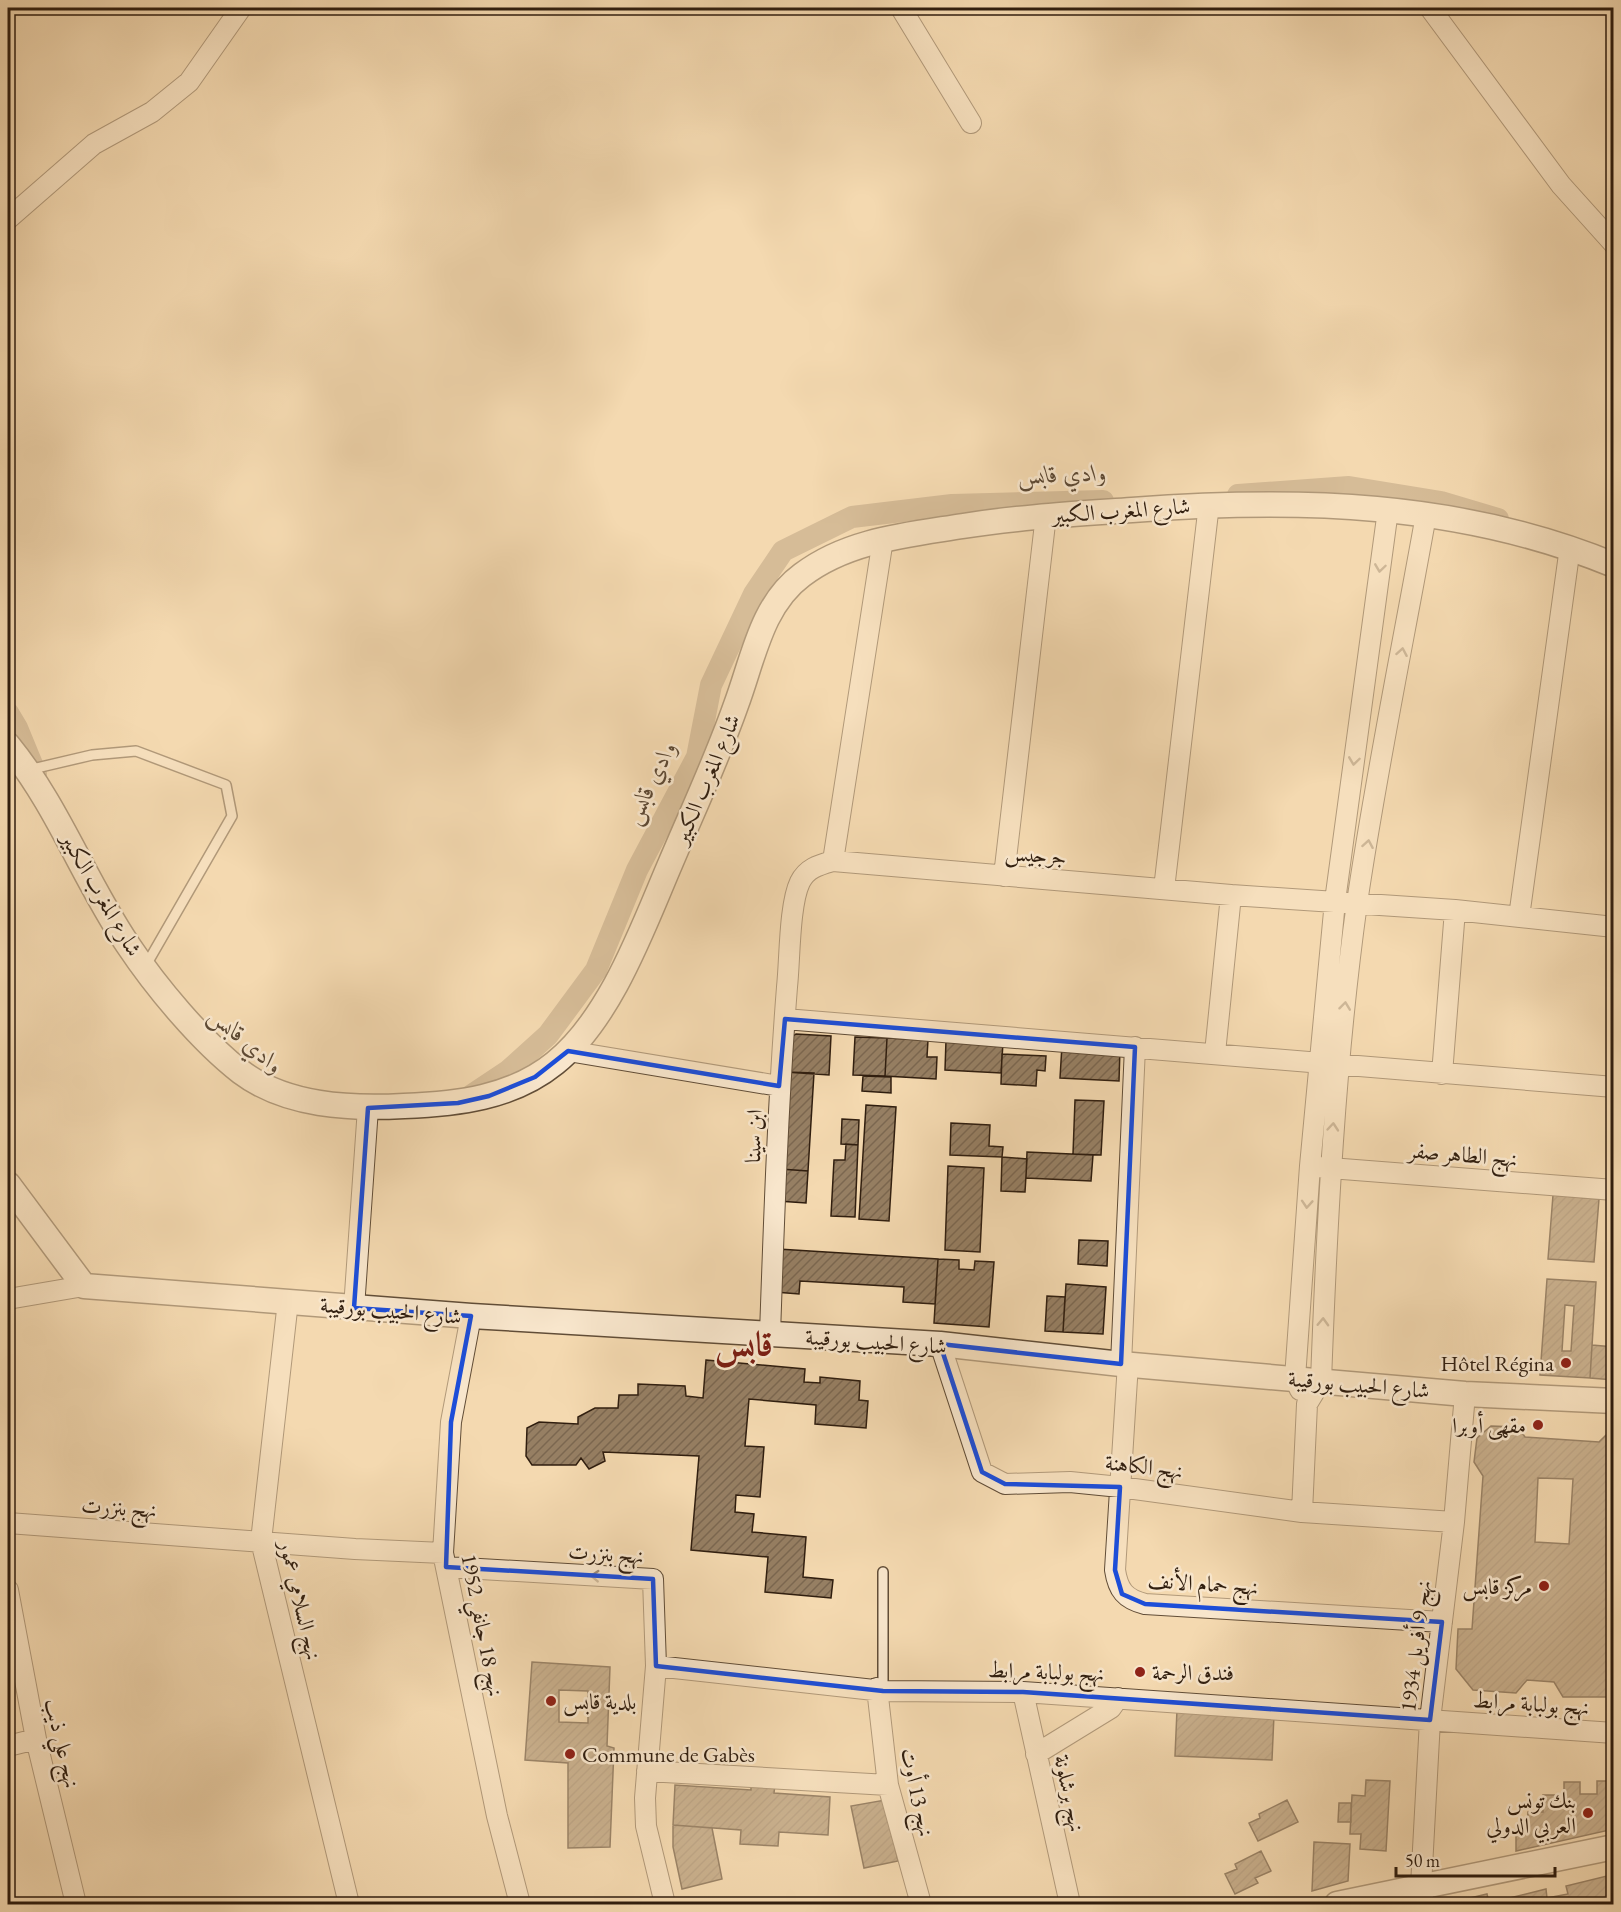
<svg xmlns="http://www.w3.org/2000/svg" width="1621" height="1912" font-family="'EB Garamond',Amiri,serif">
	<defs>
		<pattern id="building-hatch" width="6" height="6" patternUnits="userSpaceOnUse" patternTransform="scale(1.5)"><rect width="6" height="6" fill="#967f63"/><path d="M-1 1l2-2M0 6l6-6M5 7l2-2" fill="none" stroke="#7b6750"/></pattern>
	</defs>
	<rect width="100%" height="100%" fill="#f4d9b0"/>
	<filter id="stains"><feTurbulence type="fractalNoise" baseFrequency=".00333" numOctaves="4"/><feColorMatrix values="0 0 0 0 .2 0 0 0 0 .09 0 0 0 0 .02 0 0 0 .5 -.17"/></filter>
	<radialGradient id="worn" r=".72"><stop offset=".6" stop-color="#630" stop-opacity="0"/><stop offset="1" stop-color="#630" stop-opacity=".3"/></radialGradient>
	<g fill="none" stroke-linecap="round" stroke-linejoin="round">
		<!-- canal -->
		<path stroke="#b19979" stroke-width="22" d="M1238,495L1349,487L1441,502L1498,519
			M8,713L17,728L36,774
			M469,1097L508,1071L548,1035L596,970L637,870L697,757L711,685L754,594L783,551L852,517L952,505L1103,501"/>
	</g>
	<!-- building -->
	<path fill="url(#building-hatch)" stroke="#301e0f" stroke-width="1.5" fill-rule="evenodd" d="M796,1034L831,1036L829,1075L786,1072L789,1039Z
		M855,1037L887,1038L885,1076L853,1075Z
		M887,1038L928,1040L927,1057H937L936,1079L885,1076Z
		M946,1040L1003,1043L1001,1073L945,1070Z
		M1062,1045L1120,1048L1119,1081L1060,1078Z
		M1002,1054L1046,1056L1045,1071L1037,1070L1036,1086L1001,1084Z
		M786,1072L814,1073L808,1171L780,1169Z
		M863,1076L891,1077V1093L862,1091Z
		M1075,1100L1104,1101L1101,1155L1073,1154Z
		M866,1105L896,1107L889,1221L859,1219Z
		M842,1119L859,1120L858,1145L841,1144Z
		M951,1123L990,1125L989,1146L1003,1147L1002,1157L950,1155Z
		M846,1144L858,1145L855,1217L831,1216L834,1160H845Z
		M1027,1152L1093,1155L1091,1181L1026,1178Z
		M1002,1157L1027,1159L1025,1192L1001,1191Z
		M948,1166L984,1168L980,1252L945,1250Z
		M780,1169L808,1171L806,1203L778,1201Z
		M1553,1195L1599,1199L1594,1262L1548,1259Z
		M1079,1240L1108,1241L1107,1266L1078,1264Z
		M778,1249L938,1259L935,1304L903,1302L904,1287L800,1281L799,1294L775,1292Z
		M938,1259L959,1260V1269L974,1270L975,1261L994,1262L989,1327L934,1323Z
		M1547,1279L1596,1282L1590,1378L1540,1375ZM1565,1305L1574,1306L1571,1351H1562Z
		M1066,1284L1106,1287L1103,1334L1063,1332Z
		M1047,1296L1065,1297L1063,1332L1045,1331Z
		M1592,1345L1614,1347V1380L1590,1378Z
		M706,1360L805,1369L804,1382L820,1383V1377L860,1381L859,1400L868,1401L866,1428L815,1424L816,1405L749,1399L745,1446L764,1447L760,1497L736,1495L735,1512L754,1514L752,1532L806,1537L803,1577L833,1580L831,1598L765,1592L768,1557L691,1550L699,1456L603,1452L605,1461L589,1469L581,1458L576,1465H532L526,1456L527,1428L539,1422L578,1424V1417L595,1408H618L619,1395H638V1384L685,1386L686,1396L703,1398Z
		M1491,1426L1518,1427L1525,1437L1599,1442L1606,1435L1614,1436V1692L1608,1697H1563L1554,1682L1527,1680L1516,1693L1473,1690L1456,1669L1458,1629H1472L1483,1476L1474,1462L1477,1438ZM1538,1478L1573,1479L1569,1544L1535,1542Z
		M532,1662L610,1667L607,1746L614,1748L610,1847L568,1848V1763L525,1760ZM559,1690L588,1691V1723L559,1722Z
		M1177,1710L1274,1715L1272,1760L1175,1756Z
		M1366,1780L1390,1781L1386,1851L1360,1849L1361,1834H1350L1352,1795L1365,1796Z
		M1597,1781H1614V1829L1516,1851V1830L1527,1831L1528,1812H1543V1795H1564V1782H1580V1794H1597Z
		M751,1784L775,1785L774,1793L830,1797L828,1835L779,1832L778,1846L740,1844L741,1830L673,1825L675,1785L751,1790Z
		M885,1800L898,1861L864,1868L851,1806Z
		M1287,1800L1298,1822L1258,1841L1249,1823L1260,1818L1259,1814Z
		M1339,1803H1351V1822H1338Z
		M673,1825L712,1828L722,1879L682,1889L673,1847Z
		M1314,1842L1350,1844L1348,1881L1312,1891Z
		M1261,1851L1271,1871L1255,1878L1258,1883L1235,1894L1225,1874L1237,1869L1235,1864Z
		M1611,1875L1614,1877V1904H1458L1462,1900L1487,1894L1489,1903L1546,1889L1547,1898L1568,1894L1566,1886Z"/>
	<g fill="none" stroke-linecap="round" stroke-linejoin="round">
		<defs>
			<path id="service" d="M28,770L92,755L136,751L226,785L232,816L145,967
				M883,1572V1691"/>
			<path id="minor" d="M901,8L971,123
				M1430,8L1561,185L1614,244
				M8,219L94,144L152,112L189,82L241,8
				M833,861L883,539
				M1004,876L1046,515
				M1164,889L1209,504
				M1519,917L1570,547
				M785,1019L1614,1087
				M568,1051L779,1086
				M1215,1053L1231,895
				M1442,1074L1455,910
				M1317,1167L1614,1190
				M8,1299L84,1286
				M288,1301L261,1541L349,1904
				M354,1308L368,1108
				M471,1316L451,1422L443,1553L497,1816L520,1904
				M770,1334C774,1218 778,1102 787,987C790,960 789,905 800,882C807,868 819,865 833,861L1231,895L1455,910L1614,927
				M940,1344L982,1472L1005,1484L1070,1482L1120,1487L1302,1512L1454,1522
				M1128,1363L1115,1570C1118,1590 1125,1599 1145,1604L1442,1622
				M1121,1364L1135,1047
				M1300,1390L1295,1378L1310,1166L1335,901L1388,510
				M1302,1512L1307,1404L1321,1381C1327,1220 1335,1061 1357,903C1376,773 1403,644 1426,515
				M8,1523L355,1549L443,1553
				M446,1567L653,1579L656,1666L645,1798L646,1826L665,1904
				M8,1590L36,1739L76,1904
				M656,1666L883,1691L1023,1692L1614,1733
				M877,1688L888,1785L921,1904
				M1023,1692L1070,1904
				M8,1746L36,1739
				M1036,1754L1111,1708L1118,1698
				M647,1771L888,1785
				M1424,1904L1421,1886L1430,1720L1454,1522L1465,1394"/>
			<path id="tertiary" d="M8,745C58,806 84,880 128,945C156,987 201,1041 241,1072C286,1106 350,1109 404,1106C457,1104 512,1098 555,1063C611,1018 643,927 671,862C693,810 717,759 736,705C753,660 761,605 802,575C848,540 907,535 963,526C1019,517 1075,514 1132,510C1296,498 1459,501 1614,565
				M8,1184L84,1286L471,1316L940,1344L1121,1364L1465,1394L1614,1401
				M1337,1904L1614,1847"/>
		</defs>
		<!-- service casing -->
		<use href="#service" stroke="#614d37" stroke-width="12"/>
		<!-- minor casing -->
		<use href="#minor" stroke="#614d37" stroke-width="22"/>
		<!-- tertiary casing -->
		<use href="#tertiary" stroke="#614d37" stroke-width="27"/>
		<!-- service -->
		<use href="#service" stroke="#f8e6cc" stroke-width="9"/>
		<!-- minor -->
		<use href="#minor" stroke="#f8e6cc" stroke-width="20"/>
		<!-- tertiary -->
		<use href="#tertiary" stroke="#f8e6cc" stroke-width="24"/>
	</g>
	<!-- one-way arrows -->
	<defs><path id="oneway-chevron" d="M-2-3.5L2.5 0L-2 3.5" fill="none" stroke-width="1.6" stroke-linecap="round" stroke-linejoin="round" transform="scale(1.5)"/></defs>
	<g stroke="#9e8c77">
		<use href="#oneway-chevron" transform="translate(1380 568) rotate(98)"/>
		<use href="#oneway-chevron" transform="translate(1402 652) rotate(-80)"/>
		<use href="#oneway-chevron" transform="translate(1354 761) rotate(98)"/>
		<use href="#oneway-chevron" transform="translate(1368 844) rotate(-80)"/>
		<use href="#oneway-chevron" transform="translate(1345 1006) rotate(-83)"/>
		<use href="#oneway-chevron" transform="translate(1333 1127) rotate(-85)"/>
		<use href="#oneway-chevron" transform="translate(1307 1204) rotate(94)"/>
		<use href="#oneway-chevron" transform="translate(1323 1322) rotate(-88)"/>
		<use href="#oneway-chevron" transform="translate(595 1576) rotate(-177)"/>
	</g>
	<!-- marked area -->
	<path d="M0 0H1621V1912H0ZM785,1019L1135,1047L1121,1364L940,1344L982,1472L1005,1484L1120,1487L1115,1570L1122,1594L1145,1604L1442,1622L1430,1720L1023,1692L883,1691L656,1666L653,1579L446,1567L451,1422L471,1316L354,1308L368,1108L458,1103L489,1096L535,1077L568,1051L779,1086Z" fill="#f4d9b0" fill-opacity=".55" fill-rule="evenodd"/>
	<path fill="none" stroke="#1d4ed8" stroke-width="4.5" stroke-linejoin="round" d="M785,1019L1135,1047L1121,1364L940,1344L982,1472L1005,1484L1120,1487L1115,1570L1122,1594L1145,1604L1442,1622L1430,1720L1023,1692L883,1691L656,1666L653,1579L446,1567L451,1422L471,1316L354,1308L368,1108L458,1103L489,1096L535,1077L568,1051L779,1086Z"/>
	<!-- markers -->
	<g fill="#8f2418" stroke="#f8e6cc" stroke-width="2">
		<circle cx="1566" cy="1363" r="6"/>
		<circle cx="1538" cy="1425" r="6"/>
		<circle cx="1544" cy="1586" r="6"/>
		<circle cx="1140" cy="1672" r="6"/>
		<circle cx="551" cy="1701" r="6"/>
		<circle cx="570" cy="1754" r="6"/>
		<circle cx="1588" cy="1813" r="6"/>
	</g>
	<g text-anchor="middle" stroke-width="5" stroke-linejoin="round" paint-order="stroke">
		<!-- street labels -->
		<g font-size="22" fill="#301e0f" stroke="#f8e6cc">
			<text transform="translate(1121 510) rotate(-4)" y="8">شارع المغرب الكبير</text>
			<text transform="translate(706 779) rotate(-67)" y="8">شارع المغرب الكبير</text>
			<text transform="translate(1036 854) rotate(5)" y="8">جرجيس</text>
			<text transform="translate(102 894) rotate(60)" y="8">شارع المغرب الكبير</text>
			<text transform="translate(753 1136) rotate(-88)" y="8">ابن سينا</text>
			<text transform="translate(1463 1154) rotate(5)" y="8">نهج الطاهر صفر</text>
			<text transform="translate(391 1310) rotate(5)" y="8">شارع الحبيب بورقيبة</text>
			<text transform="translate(876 1341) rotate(4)" y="8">شارع الحبيب بورقيبة</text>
			<text transform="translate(1359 1384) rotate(5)" y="8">شارع الحبيب بورقيبة</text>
			<text transform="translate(1144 1466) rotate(7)" y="8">نهج الكاهنة</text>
			<text transform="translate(119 1507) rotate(4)" y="8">نهج بنزرت</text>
			<text transform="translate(606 1553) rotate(4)" y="8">نهج بنزرت</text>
			<text transform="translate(1203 1583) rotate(4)" y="8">نهج حمام الأنف</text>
			<text transform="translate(301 1600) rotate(77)" y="8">نهج السلامي عمور</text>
			<text transform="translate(483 1625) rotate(79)" y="8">نهج 18 جانفي 1952</text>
			<text transform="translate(1415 1646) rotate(-83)" y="8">نهج 9 أفريل 1934</text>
			<text transform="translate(1046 1671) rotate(2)" y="8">نهج بولبابة مرابط</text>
			<text transform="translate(1531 1703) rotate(4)" y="8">نهج بولبابة مرابط</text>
			<text transform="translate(63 1743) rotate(77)" y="8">نهج علي ذيب</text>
			<text transform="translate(918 1792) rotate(78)" y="8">نهج 13 أوت</text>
			<text transform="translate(1070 1793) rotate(78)" y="8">نهج برشلونة</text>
		</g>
		<!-- poi labels -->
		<g font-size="22" fill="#301e0f" stroke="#f8e6cc" text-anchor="end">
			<text x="1554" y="1371">Hôtel Régina</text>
			<text x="1526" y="1433">مقهى أوبرا</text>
			<text x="1532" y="1594">مركز قابس</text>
			<text x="1152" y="1680" text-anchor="start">فندق الرحمة</text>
			<text x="563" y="1709" text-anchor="start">بلدية قابس</text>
			<text x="582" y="1762" text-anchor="start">Commune de Gabès</text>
			<text x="1576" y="1808">بنك تونس<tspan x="1576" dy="25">العربي الدولي</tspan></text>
		</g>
		<!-- water labels -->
		<g font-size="24" font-style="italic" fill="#5d4934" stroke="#f8e6cc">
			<text transform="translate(1062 474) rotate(-2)" y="8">وادي قابس</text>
			<text transform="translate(650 783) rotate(-64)" y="8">وادي قابس</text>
			<text transform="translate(246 1040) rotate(40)" y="8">وادي قابس</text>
		</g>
		<!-- town labels -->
		<g font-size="34" font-weight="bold" fill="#7a1f14" stroke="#f8e6cc">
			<text x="744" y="1355">قابس</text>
		</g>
	</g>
	<!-- margin -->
	<rect width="1621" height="1912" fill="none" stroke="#f4d9b0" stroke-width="30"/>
	<rect x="9" y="9" width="1603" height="1894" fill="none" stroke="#301e0f" stroke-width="3"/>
	<rect x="15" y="15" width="1591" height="1882" fill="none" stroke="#301e0f" stroke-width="1.5"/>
	<!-- scale -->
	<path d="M1396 1867v9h159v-9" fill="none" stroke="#301e0f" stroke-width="3"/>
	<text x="1405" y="1867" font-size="18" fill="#301e0f" stroke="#f8e6cc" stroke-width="4.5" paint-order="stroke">50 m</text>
	<rect width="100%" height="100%" filter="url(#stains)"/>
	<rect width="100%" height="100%" fill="url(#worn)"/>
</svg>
